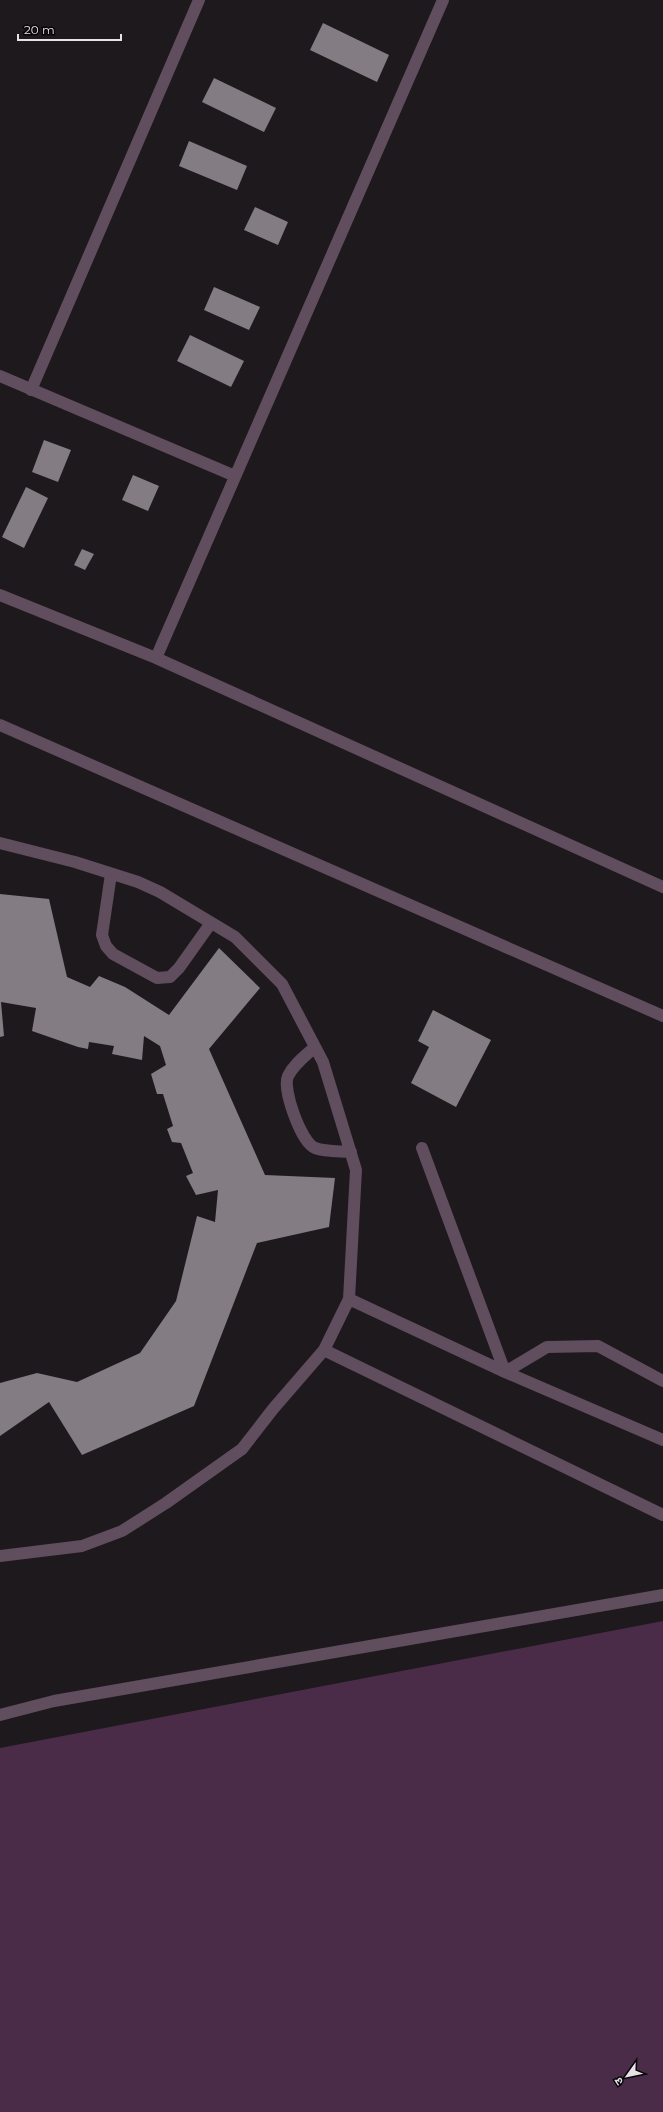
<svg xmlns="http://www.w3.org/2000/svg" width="663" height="2112" font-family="Montserrat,'Noto Sans Devanagari',sans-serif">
	<rect width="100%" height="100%" fill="#1e191d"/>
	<!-- green -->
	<path fill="#4a2c48" d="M663,1621V2112H0V1748Z"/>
	<!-- building -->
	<path fill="#837c82" d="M323,23L389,55L377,82L310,50Z
		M214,78L276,108L264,132L202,102Z
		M189,141L247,166L237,190L179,166Z
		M255,207L288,222L278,245L244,230Z
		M214,287L260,307L249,330L204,310Z
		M190,335L244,361L231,387L177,361Z
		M44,440L71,450L58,482L32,472Z
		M133,475L159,486L148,511L122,500Z
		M26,487L48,498L24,548L2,537Z
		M82,549L94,554L85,570L74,565Z
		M0,894L49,899L67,977L90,987L99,976L125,987L169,1015L219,948L260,988L209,1049L265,1175L335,1178L329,1227L257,1243L194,1406L82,1455L49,1402L0,1436V1383L37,1373L77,1382L140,1353L176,1301L197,1216L215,1222L218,1190L196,1195L186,1176L193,1173L181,1143L172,1142L167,1129L173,1126L163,1094H157L151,1074L166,1065L160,1046L144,1036L142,1060L112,1054L114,1046L89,1042L88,1049L78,1047L32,1031L36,1008L1,1002L4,1036L0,1037Z
		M433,1010L491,1040L456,1107L411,1083L429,1047L418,1041Z"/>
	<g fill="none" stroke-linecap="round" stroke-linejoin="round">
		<!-- minor -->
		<path stroke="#604d5e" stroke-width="12" d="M0,376L235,476
			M31,390L199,0
			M0,595L156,658L663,887
			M156,658L443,0
			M0,725L663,1016
			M0,843L75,862L138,882L160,892L235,937L282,984L323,1062L356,1170L349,1299L324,1350L273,1409L242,1449L166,1503L122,1531L82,1546L0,1556
			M111,874L102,935L106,946L113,954L157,978L170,977L179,968L211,923
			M315,1047C305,1056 294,1064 288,1076C282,1089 301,1142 315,1148C326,1152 339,1151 351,1152
			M422,1148L505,1372L547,1347L598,1346L663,1381
			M349,1299L505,1372L663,1440
			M324,1350L663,1515
			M0,1715L54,1701L663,1595"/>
	</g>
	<!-- north arrow -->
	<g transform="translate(627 2076) rotate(237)" stroke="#070507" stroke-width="3" paint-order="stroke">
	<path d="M0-3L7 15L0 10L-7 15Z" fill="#e6e2e5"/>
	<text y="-6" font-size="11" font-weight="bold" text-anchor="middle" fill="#e6e2e5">उ</text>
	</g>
	<!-- scale -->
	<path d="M18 34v6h103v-6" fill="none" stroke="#e6e2e5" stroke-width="2"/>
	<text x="24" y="34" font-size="12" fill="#e6e2e5" stroke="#070507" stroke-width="3" paint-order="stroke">20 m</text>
</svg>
